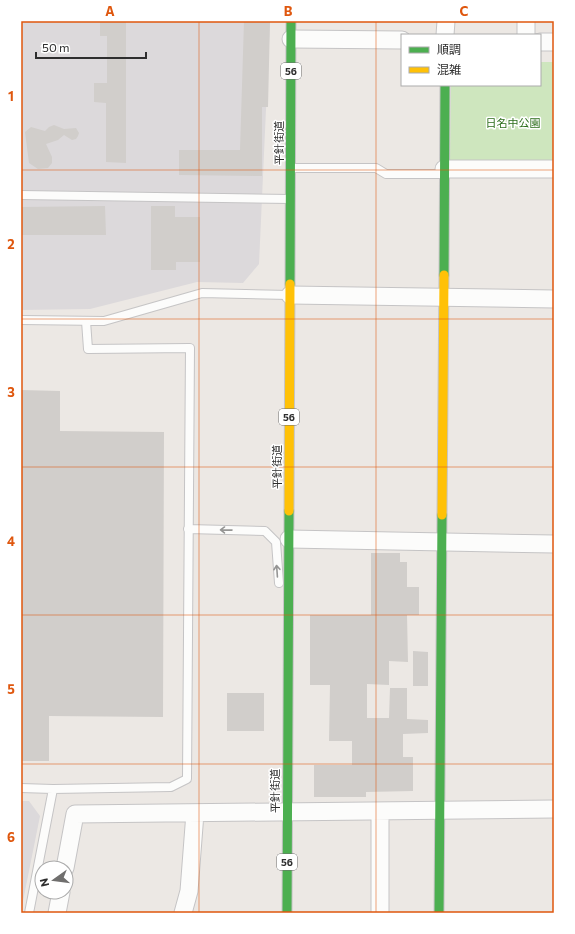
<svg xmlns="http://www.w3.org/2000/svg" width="575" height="934" font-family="Commissioner,'Noto Sans JP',sans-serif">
	<rect width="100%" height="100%" fill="#ece8e4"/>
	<!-- industrial -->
	<path fill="#dcd9db" d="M21,21H270L259,264L243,283L197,282L90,309L21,310Z
		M21,801H29L40,816L21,911Z"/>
	<!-- green -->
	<path fill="#cee6be" d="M540,62H554V161L450,160L451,85H540Z"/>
	<!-- building -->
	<path fill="#d1cecb" d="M100,21H126V163L106,162V103L94,102V83H107V36H100Z
		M244,21H270L268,107H262V176L179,175V150H240Z
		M54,125L64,129L76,128L79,133L78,136L76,139L72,140L64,135L58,140L46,144L52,157V163L48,168L38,169L29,163L25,132L31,127L45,131L49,127Z
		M105,206L106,235H21V207Z
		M151,206H175V217H200V262H176V270H151Z
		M21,390L60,391V431L164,432L163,717L49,716V761H21Z
		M371,553H400V562H407V587H419V615H407L408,662L389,661V685L367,684V718H389L390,688H407V719L428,720V733L403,734V757H413V791L366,792V797H314V765H352V741H329L330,685H310V615H371Z
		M413,651L428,652V686H413Z
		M227,693H264V731H227Z"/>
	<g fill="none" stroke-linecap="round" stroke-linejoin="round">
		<defs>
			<path id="lane" d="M291,168H376L386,174H444
				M21,195L290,199
				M21,320L104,321L202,293L289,295
				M188,529L265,531L276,542L279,583
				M21,788L53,789
				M29,913L53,789L171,787L187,779L190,348L88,349L86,321"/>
			<path id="street" d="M445,35L446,21
				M526,35V21
				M291,39L402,40
				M540,42H554
				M444,169H554
				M290,295L554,299
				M289,539L554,544
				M65,868L75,814L554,809
				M57,913L61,892
				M183,913L189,891L195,813
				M380,913V811"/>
			<path id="fast" d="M444,275L445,85
				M290,284L291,21
				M287,913L289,511
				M439,913L442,515"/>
			<path id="slow" d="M289,511L290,284
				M442,515L444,275"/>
		</defs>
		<!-- lane casing -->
		<use href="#lane" stroke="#c5c4c5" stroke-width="10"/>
		<!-- street casing -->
		<use href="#street" stroke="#c5c4c5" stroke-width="19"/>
		<!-- fast casing -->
		<use href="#fast" stroke="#c5c4c5" stroke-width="11"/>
		<!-- slow casing -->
		<use href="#slow" stroke="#c5c4c5" stroke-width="11"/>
		<!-- lane -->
		<use href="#lane" stroke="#fcfcfb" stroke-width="8"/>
		<!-- street -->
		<use href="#street" stroke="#fcfcfb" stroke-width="17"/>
		<!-- fast -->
		<use href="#fast" stroke="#4caf50" stroke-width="9"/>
		<!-- slow -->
		<use href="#slow" stroke="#ffc107" stroke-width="9"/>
	</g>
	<!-- one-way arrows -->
	<defs><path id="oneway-shaft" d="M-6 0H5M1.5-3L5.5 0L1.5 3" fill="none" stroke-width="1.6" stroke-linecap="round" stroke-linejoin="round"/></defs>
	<g stroke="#959594">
		<use href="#oneway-shaft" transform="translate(226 530) rotate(-179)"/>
		<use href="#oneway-shaft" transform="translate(277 571) rotate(-94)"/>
	</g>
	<!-- grid -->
	<path fill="none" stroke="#df570e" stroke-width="1" stroke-opacity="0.55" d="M199,21V913M376,21V913M21,170H554M21,319H554M21,467H554M21,615H554M21,764H554"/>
	<g text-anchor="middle" stroke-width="3" stroke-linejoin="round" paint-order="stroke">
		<!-- shield labels -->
		<g fill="#fff" stroke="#6d6d6d" stroke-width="1">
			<rect x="281" y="63" width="20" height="16" rx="3"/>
			<rect x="279" y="409" width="20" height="16" rx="3"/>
			<rect x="277" y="854" width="20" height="16" rx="3"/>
		</g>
		<g font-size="10" font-weight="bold" fill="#2e2e2e">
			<text x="291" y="75">56</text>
			<text x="289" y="421">56</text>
			<text x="287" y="866">56</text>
		</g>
		<!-- park labels -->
		<g font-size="11" fill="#2c6e1b" stroke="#fff">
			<text x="513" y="127">日名中公園</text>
		</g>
		<!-- street labels -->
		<g font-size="11" fill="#2e2e2e" stroke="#fff">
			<text transform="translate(279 143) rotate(-90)" y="4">平針街道</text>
			<text transform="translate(277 467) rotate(-90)" y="4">平針街道</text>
			<text transform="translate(275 791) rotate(-90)" y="4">平針街道</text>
		</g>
	</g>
	<!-- border -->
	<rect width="575" height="934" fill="none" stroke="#ffffff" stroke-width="44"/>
	<!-- legend -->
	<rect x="401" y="34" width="140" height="52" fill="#ffffff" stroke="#ababab"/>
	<rect x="409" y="47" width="20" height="6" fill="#4caf50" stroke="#ababab"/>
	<text x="437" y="54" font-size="12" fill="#2e2e2e">順調</text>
	<rect x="409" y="67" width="20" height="6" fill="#ffc107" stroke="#ababab"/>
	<text x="437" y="74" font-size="12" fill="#2e2e2e">混雑</text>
	<!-- north arrow -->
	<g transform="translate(54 880) rotate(256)"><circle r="19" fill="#ffffff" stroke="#ababab"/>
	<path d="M0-3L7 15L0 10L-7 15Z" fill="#706f6e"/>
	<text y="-6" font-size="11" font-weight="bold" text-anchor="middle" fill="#2e2e2e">N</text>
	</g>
	<!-- scale -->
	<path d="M36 52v6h110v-6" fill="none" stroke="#2e2e2e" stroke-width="2"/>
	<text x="42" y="52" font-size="12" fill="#2e2e2e" stroke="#ffffff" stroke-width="3" paint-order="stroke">50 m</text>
	<rect x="22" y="22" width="531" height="890" fill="none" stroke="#df570e" stroke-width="1.5"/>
	<g font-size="13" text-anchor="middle" font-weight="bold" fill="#df570e">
		<text x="110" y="16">A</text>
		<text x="288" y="16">B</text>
		<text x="464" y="16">C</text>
		<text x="11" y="101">1</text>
		<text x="11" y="249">2</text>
		<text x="11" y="397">3</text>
		<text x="11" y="546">4</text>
		<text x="11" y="694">5</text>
		<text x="11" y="842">6</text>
	</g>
</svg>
